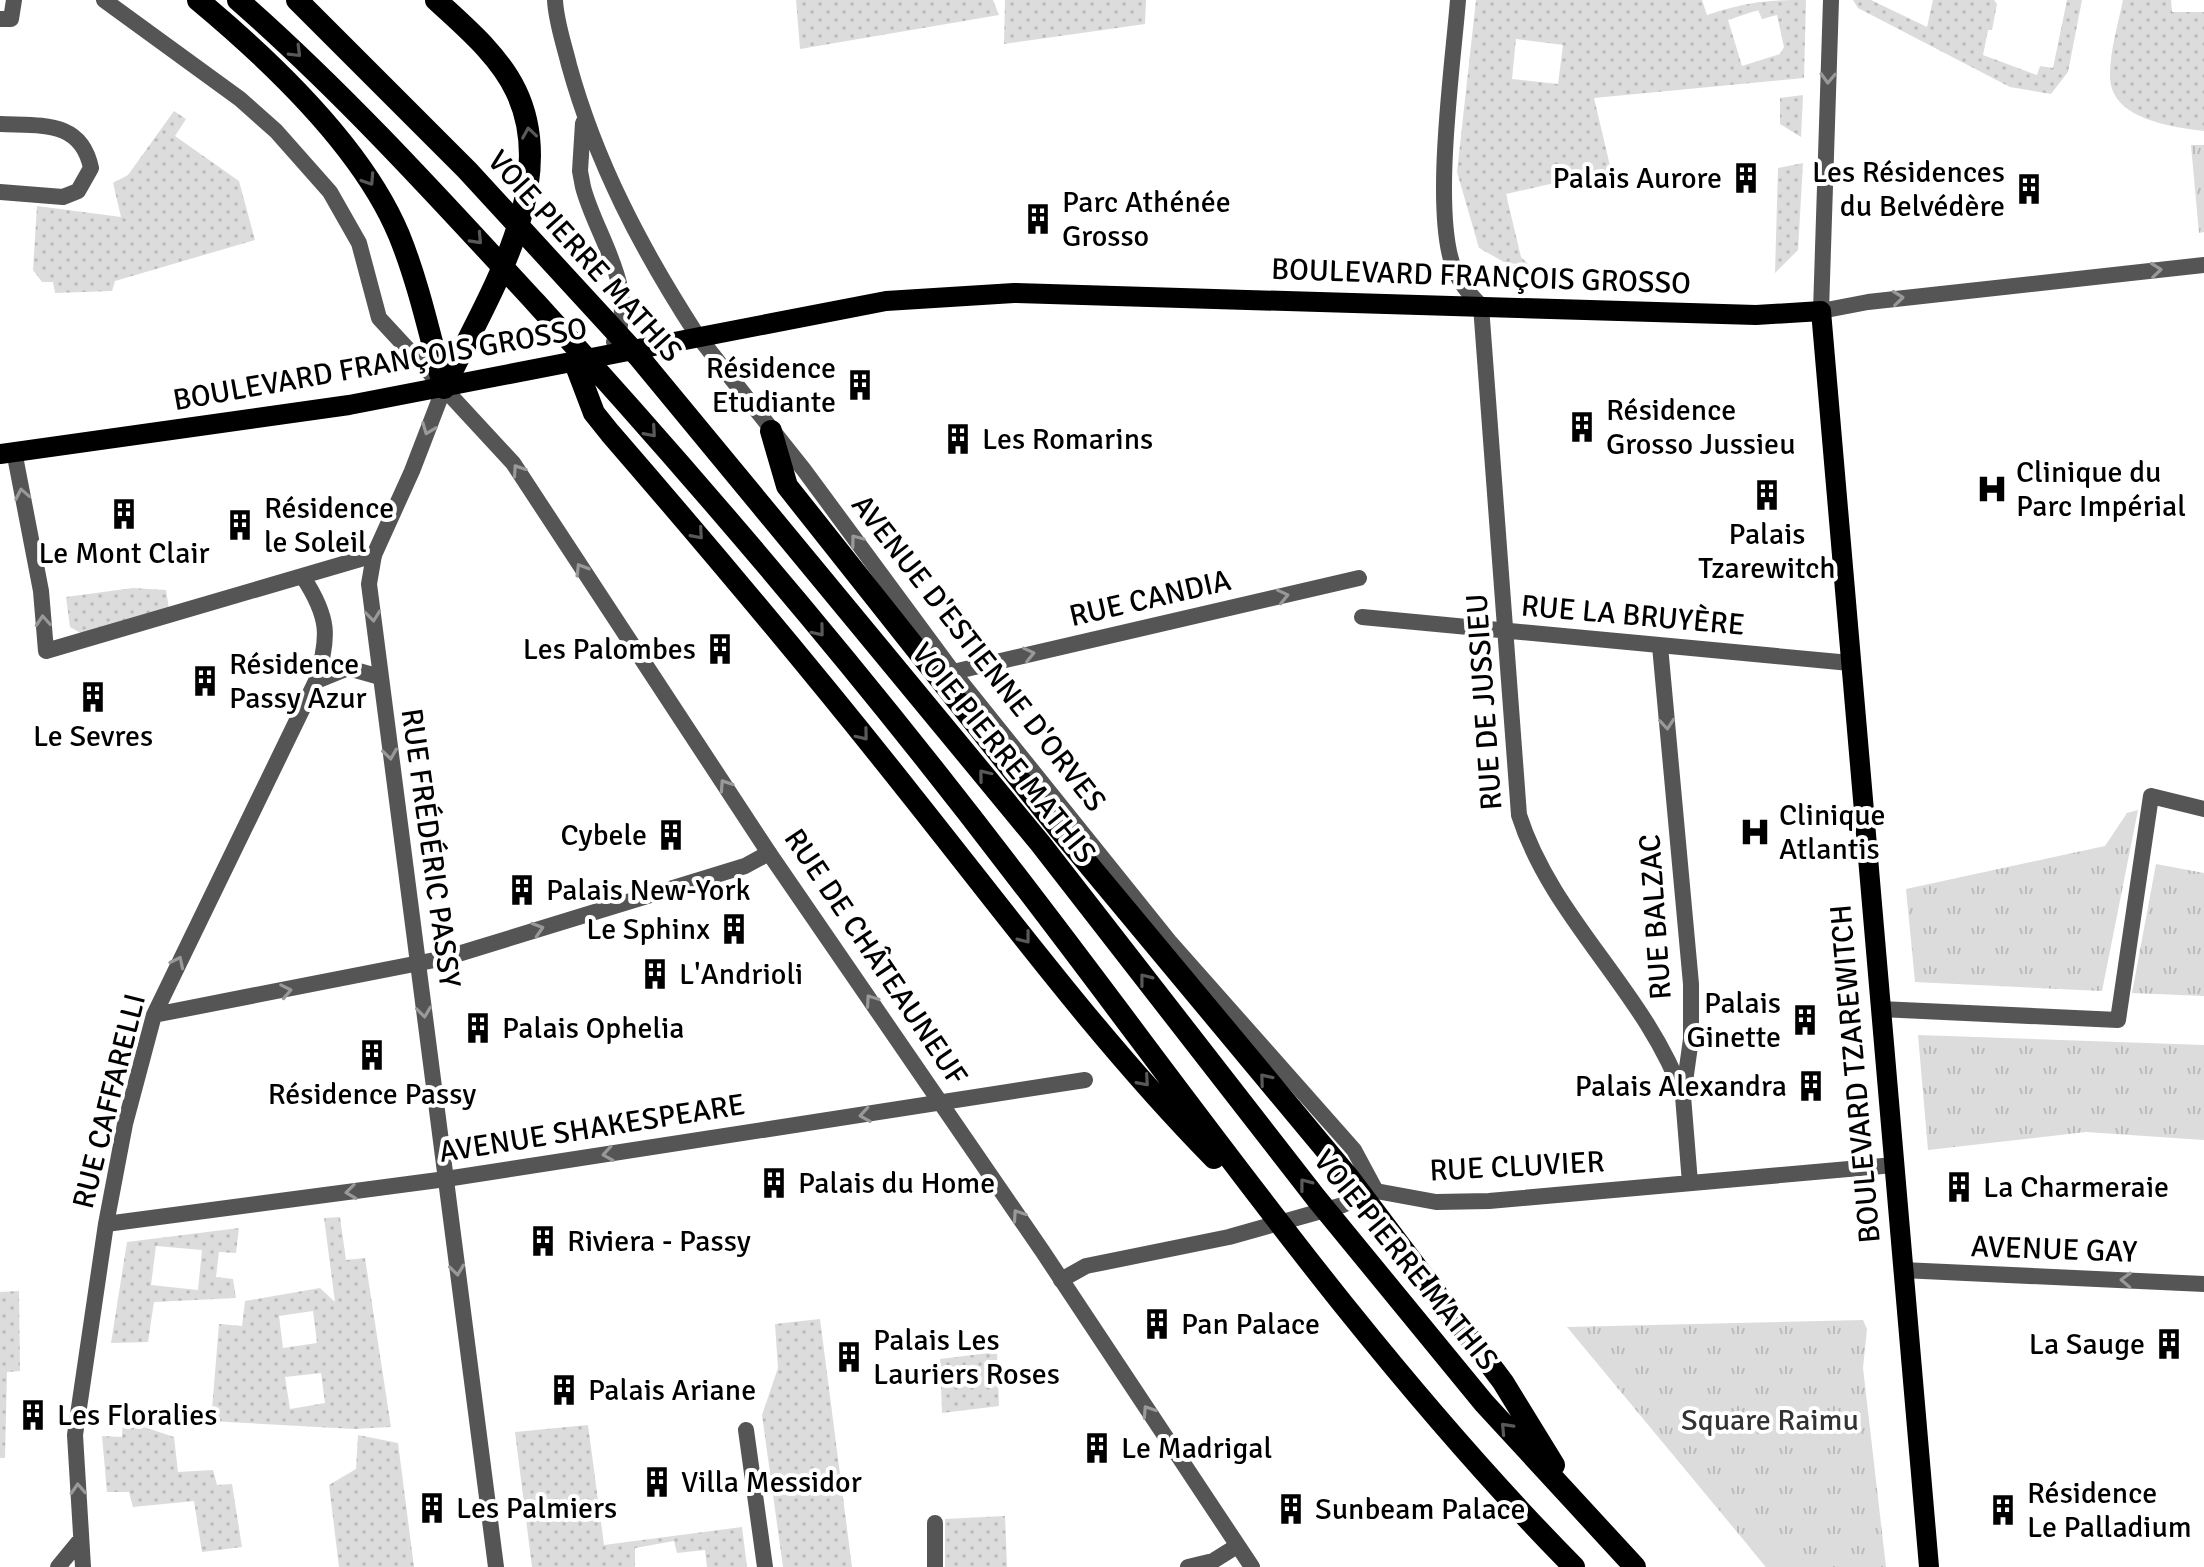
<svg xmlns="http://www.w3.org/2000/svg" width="2204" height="1567" font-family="Signika,sans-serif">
	<defs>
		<pattern id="grass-tufts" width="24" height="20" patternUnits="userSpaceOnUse" patternTransform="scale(2)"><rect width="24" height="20" fill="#dcdcdc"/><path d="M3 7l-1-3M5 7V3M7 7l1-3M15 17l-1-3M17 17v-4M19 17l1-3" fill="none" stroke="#bbb"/></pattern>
		<pattern id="garden-dots" width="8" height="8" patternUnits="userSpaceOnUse" patternTransform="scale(2)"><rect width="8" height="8" fill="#dcdcdc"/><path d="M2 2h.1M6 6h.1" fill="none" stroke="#bbb" stroke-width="1.8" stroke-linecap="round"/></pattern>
	</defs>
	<rect width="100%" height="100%" fill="#fff"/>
	<!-- grass -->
	<path fill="url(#grass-tufts)" d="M2191,145H2204V232L2199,233Z
		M2138,810L2102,991L1915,982L1906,889L2105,846L2127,813Z
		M2156,864L2204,873V996L2132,993Z
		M1918,1035L2204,1045V1140L2086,1132L1928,1150Z
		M1863,1320L1867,1329L1863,1368L1886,1567H1766L1567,1327Z"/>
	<!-- garden -->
	<path fill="url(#garden-dots)" fill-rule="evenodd" d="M796,0H993L999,15L800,49Z
		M1005,0H1146L1145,24L1004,44Z
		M1476,0H1702L1707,15C1747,2 1765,0 1806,0L1804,78L1594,98L1611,170L1506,194L1521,257L1530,266L1504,262L1479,248L1457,172ZM1758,10L1762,19L1777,15L1784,47L1780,54L1742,66L1728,20ZM1516,39L1563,45L1558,84L1512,79Z
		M1853,0H1871L1927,27L1933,0H1994L1997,4L1992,30H1988L1983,55L2037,75L2040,66L2053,68L2067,0H2082L2068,72L2051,94L2010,87L1858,8Z
		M2123,0H2171L2172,12H2204V131C2171,127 2109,119 2110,75C2110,51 2118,24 2123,0Z
		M1803,95L1801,137L1780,124V98Z
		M174,111L186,119L175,136L239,181L255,240L115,281L112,291L55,293L53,282H42L33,270L37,206L121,217L113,183L128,175Z
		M1803,163L1798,250L1775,273L1778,168Z
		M133,588L166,590L169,609L84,635L70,627L66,597Z
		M340,1217L346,1260L365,1258L391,1427L354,1429L211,1421L219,1324L242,1326L245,1301L320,1288L335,1302L324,1218ZM313,1311L317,1343L283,1348L279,1316ZM321,1373L325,1403L290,1409L285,1377Z
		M239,1228L236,1253L219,1252L216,1277L233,1279L236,1298L154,1302L148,1342L111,1343L127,1242ZM156,1246L202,1250L198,1290L151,1285Z
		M19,1291L20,1371L7,1372L5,1458H0V1292Z
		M820,1319L852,1567H783L762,1415L778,1368L775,1324Z
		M997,1352L999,1406L942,1413L940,1359Z
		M123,1420L174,1437L178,1472L213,1470L217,1485L232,1484L242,1547L202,1552L194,1501L133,1507L129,1492H107L102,1436L122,1437Z
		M588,1425L604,1545L742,1527L747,1567H707L705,1550L677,1553L674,1541L635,1548V1567H532L515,1432Z
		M358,1435L398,1443L414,1567H339L329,1485L356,1469Z
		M1005,1516L1007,1567H945V1519Z"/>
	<!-- pitch -->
	<path fill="#dcdcdc" d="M1771,1533L1800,1567H1766L1751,1549Z"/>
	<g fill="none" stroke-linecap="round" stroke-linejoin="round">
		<!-- minor -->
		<path stroke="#555" stroke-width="16" d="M1458,0C1453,65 1431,216 1455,271C1461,285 1471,295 1481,306L1519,815C1552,919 1646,992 1683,1096
			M1831,0L1821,311L1868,302L2204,265
			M0,19H11L14,0
			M0,124C42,126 81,120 91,168L78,191L63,197L0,192
			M697,335L804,470L953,672L1169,941L1354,1150L1376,1191
			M14,451L41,591L46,651L374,555
			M303,577C329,617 330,636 316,681
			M1362,617L1850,663
			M1660,646L1691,984V1039L1683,1096L1690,1183
			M953,672L1359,578
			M1880,1009L2118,1020L2151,796L2204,809
			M154,1015L445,958L745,866L769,853
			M106,1224L446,1179L1085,1080
			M1902,1270L2204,1284
			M1061,1280L1086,1266L1229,1237L1343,1205L1376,1191L1436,1202L1489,1201L1894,1165
			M746,1430L765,1567
			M935,1523V1567
			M58,1567L81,1539
			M83,1567L75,1435L106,1224L125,1124L154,1015L316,681L348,668L380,677
			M1188,1567L1213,1561L1237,1546"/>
		<!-- tertiary -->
		<path stroke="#555" stroke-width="16" d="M104,0L240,99L276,131L330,192L359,243L379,318L513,463L769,853L1043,1252L1252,1567
			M555,0C556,22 564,44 569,65C596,163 642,250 697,335
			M583,123L580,171L583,187C596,237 640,290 614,342
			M444,388L412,471L374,555L369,584L496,1567"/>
		<!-- primary -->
		<path stroke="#000" stroke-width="20" d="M0,454L349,405L886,301L1014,293L1756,315L1821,311L1929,1567"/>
		<!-- trunk -->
		<path stroke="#000" stroke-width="22" d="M198,0C270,60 363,148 399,235C419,284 430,337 444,388
			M238,0C344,93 440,199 536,303C703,486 865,677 1015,874C1196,1109 1365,1355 1574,1567
			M297,0L467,170L638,356L1040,843L1316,1198L1484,1403L1635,1567
			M436,0C465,27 499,55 516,91C562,187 484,302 444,388
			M575,363L594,413L610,433C713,552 814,672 912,796C1010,919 1104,1046 1214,1158
			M771,431L787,486L1058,828L1350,1179L1503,1382L1554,1465"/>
	</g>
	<!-- one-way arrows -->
	<defs><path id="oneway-chevron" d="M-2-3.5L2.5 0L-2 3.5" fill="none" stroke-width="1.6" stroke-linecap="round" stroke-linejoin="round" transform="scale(2)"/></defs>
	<g stroke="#595959">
		<use href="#oneway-chevron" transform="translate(296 52) rotate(45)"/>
		<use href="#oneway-chevron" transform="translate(529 133) rotate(-99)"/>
		<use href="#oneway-chevron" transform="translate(369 180) rotate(57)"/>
		<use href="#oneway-chevron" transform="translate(477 239) rotate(47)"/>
		<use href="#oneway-chevron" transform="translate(651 432) rotate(49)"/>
		<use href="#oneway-chevron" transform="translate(698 534) rotate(49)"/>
		<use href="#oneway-chevron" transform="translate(819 631) rotate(51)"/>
		<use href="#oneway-chevron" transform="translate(863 735) rotate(51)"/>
		<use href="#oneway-chevron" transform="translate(984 775) rotate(-129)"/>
		<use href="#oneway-chevron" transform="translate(1025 938) rotate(52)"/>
		<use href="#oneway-chevron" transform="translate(1145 979) rotate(-128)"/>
		<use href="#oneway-chevron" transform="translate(1265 1079) rotate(-130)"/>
		<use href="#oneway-chevron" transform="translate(1144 1081) rotate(49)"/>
		<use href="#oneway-chevron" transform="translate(1305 1184) rotate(-128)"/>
		<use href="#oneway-chevron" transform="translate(1506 1428) rotate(-133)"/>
	</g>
	<g stroke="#999">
		<use href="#oneway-chevron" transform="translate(1828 78) rotate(92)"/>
		<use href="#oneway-chevron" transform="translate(2156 270) rotate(-6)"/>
		<use href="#oneway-chevron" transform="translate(1898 298) rotate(-6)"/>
		<use href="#oneway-chevron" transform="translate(428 429) rotate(111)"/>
		<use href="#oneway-chevron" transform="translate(518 470) rotate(-124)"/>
		<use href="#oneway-chevron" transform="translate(22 494) rotate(-101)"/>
		<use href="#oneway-chevron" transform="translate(856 540) rotate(-127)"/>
		<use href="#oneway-chevron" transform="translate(581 569) rotate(-121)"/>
		<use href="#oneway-chevron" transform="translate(1283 596) rotate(-13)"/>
		<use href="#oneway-chevron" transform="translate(373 616) rotate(84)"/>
		<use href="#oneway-chevron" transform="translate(43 621) rotate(-94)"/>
		<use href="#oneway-chevron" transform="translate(1029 654) rotate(-13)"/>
		<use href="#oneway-chevron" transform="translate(1667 724) rotate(85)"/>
		<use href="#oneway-chevron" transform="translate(390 754) rotate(82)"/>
		<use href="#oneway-chevron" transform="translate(725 785) rotate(-124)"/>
		<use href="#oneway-chevron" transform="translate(538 929) rotate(-17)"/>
		<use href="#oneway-chevron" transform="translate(178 962) rotate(-64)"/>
		<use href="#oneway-chevron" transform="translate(286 991) rotate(-11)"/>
		<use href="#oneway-chevron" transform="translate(871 1000) rotate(-125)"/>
		<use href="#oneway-chevron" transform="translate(424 1012) rotate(83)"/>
		<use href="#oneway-chevron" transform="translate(865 1115) rotate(171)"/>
		<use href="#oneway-chevron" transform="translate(608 1154) rotate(171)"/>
		<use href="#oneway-chevron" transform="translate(351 1192) rotate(173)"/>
		<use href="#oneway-chevron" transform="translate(1018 1215) rotate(-124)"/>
		<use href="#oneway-chevron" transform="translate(457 1270) rotate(83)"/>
		<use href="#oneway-chevron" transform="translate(2126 1280) rotate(-178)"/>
		<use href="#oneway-chevron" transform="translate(1148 1411) rotate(-123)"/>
		<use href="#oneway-chevron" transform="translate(78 1489) rotate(-93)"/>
	</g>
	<!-- icons -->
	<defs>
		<symbol id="building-bare" viewBox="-9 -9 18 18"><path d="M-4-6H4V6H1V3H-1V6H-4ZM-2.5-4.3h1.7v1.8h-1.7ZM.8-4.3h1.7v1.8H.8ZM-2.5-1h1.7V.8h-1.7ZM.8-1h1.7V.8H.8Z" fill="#000" stroke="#fff" stroke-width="2.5" paint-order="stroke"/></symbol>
		<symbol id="hospital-bare" viewBox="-9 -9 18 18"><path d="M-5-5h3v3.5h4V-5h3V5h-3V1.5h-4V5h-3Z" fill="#000" stroke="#fff" stroke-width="2.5" paint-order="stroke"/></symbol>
	</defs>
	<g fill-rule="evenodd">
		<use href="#building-bare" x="1724" y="156" width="44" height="44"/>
		<use href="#building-bare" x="2007" y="167" width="44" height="44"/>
		<use href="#building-bare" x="1016" y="197" width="44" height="44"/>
		<use href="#building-bare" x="838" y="363" width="44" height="44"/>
		<use href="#building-bare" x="1560" y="405" width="44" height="44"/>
		<use href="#building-bare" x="936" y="417" width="44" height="44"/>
		<use href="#hospital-bare" x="1970" y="467" width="44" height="44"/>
		<use href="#building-bare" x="1745" y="473" width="44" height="44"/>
		<use href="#building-bare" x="102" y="492" width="44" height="44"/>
		<use href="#building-bare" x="218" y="503" width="44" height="44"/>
		<use href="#building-bare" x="698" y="627" width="44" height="44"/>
		<use href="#building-bare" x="183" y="659" width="44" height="44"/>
		<use href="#building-bare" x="71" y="675" width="44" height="44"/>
		<use href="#hospital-bare" x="1733" y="810" width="44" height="44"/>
		<use href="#building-bare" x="649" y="813" width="44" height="44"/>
		<use href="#building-bare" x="500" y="868" width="44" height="44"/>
		<use href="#building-bare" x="712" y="907" width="44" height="44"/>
		<use href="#building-bare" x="633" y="952" width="44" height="44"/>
		<use href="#building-bare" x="1783" y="998" width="44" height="44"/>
		<use href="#building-bare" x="456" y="1006" width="44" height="44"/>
		<use href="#building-bare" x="350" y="1033" width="44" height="44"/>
		<use href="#building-bare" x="1789" y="1064" width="44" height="44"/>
		<use href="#building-bare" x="752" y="1161" width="44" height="44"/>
		<use href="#building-bare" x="1937" y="1165" width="44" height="44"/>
		<use href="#building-bare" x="521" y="1219" width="44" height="44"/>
		<use href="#building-bare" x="1135" y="1302" width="44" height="44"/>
		<use href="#building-bare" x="2147" y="1322" width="44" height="44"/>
		<use href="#building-bare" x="827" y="1335" width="44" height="44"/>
		<use href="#building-bare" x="542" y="1368" width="44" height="44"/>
		<use href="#building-bare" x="11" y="1393" width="44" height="44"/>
		<use href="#building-bare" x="1075" y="1426" width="44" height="44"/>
		<use href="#building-bare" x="635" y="1460" width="44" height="44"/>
		<use href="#building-bare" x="410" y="1486" width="44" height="44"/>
		<use href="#building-bare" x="1269" y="1487" width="44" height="44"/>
		<use href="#building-bare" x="1981" y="1488" width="44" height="44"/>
	</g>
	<g text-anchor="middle" stroke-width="8" stroke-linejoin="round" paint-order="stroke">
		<!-- poi labels -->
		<g font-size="30" fill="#000" stroke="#fff" text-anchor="start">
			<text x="2005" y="182" text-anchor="end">Les Résidences<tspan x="2005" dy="34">du Belvédère</tspan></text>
			<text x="1722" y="188" text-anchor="end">Palais Aurore</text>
			<text x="1062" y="212">Parc Athénée<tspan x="1062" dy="34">Grosso</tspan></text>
			<text x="836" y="378" text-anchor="end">Résidence<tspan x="836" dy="34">Etudiante</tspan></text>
			<text x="1606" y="420">Résidence<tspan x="1606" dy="34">Grosso Jussieu</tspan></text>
			<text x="982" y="449">Les Romarins</text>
			<text x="2016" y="482">Clinique du<tspan x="2016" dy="34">Parc Impérial</tspan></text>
			<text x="264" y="518">Résidence<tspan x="264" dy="34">le Soleil</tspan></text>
			<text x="1767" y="544" text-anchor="middle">Palais<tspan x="1767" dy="34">Tzarewitch</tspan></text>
			<text x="124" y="563" text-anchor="middle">Le Mont Clair</text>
			<text x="696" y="659" text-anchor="end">Les Palombes</text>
			<text x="229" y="674">Résidence<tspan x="229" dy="34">Passy Azur</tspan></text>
			<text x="93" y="746" text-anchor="middle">Le Sevres</text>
			<text x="1779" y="825">Clinique<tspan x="1779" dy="34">Atlantis</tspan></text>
			<text x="647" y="845" text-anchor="end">Cybele</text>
			<text x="546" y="900">Palais New-York</text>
			<text x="710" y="939" text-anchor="end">Le Sphinx</text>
			<text x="679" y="984">L'Andrioli</text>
			<text x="1781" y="1013" text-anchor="end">Palais<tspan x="1781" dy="34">Ginette</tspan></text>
			<text x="502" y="1038">Palais Ophelia</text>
			<text x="1787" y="1096" text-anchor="end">Palais Alexandra</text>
			<text x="372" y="1104" text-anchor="middle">Résidence Passy</text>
			<text x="798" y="1193">Palais du Home</text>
			<text x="1983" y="1197">La Charmeraie</text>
			<text x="567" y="1251">Riviera - Passy</text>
			<text x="1181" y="1334">Pan Palace</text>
			<text x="873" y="1350">Palais Les<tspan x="873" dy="34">Lauriers Roses</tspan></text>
			<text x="2145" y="1354" text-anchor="end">La Sauge</text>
			<text x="588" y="1400">Palais Ariane</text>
			<text x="57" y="1425">Les Floralies</text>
			<text x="1121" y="1458">Le Madrigal</text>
			<text x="681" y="1492">Villa Messidor</text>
			<text x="2027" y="1503">Résidence<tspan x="2027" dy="34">Le Palladium</tspan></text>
			<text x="456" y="1518">Les Palmiers</text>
			<text x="1315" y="1519">Sunbeam Palace</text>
		</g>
		<!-- street labels -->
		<g font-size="30" fill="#000" stroke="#fff">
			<text transform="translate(585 256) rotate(48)" y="10">VOIE PIERRE MATHIS</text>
			<text transform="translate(1481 276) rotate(2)" y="10">BOULEVARD FRANÇOIS GROSSO</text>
			<text transform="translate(380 364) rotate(-10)" y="10">BOULEVARD FRANÇOIS GROSSO</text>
			<text transform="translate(1150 598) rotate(-13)" y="10">RUE CANDIA</text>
			<text transform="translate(1633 615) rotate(5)" y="10">RUE LA BRUYÈRE</text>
			<text transform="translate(979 653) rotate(52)" y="10">AVENUE D'ESTIENNE D'ORVES</text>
			<text transform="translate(1484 702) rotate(-94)" y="10">RUE DE JUSSIEU</text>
			<text transform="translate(1004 753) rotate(51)" y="10">VOIE PIERRE MATHIS</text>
			<text transform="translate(431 848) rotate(82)" y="10">RUE FRÉDÉRIC PASSY</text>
			<text transform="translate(1655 917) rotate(-94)" y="10">RUE BALZAC</text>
			<text transform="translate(876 957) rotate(56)" y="10">RUE DE CHÂTEAUNEUF</text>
			<text transform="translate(1855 1074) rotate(-95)" y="10">BOULEVARD TZAREWITCH</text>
			<text transform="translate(109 1101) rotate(-76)" y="10">RUE CAFFARELLI</text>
			<text transform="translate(592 1128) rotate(-9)" y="10">AVENUE SHAKESPEARE</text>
			<text transform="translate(1517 1166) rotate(-3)" y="10">RUE CLUVIER</text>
			<text transform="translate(2054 1249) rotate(2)" y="10">AVENUE GAY</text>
			<text transform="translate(1406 1260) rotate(51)" y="10">VOIE PIERRE MATHIS</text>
		</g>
		<!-- park labels -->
		<g font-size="30" fill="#333" stroke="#fff">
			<text x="1770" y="1430">Square Raimu</text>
		</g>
	</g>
</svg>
